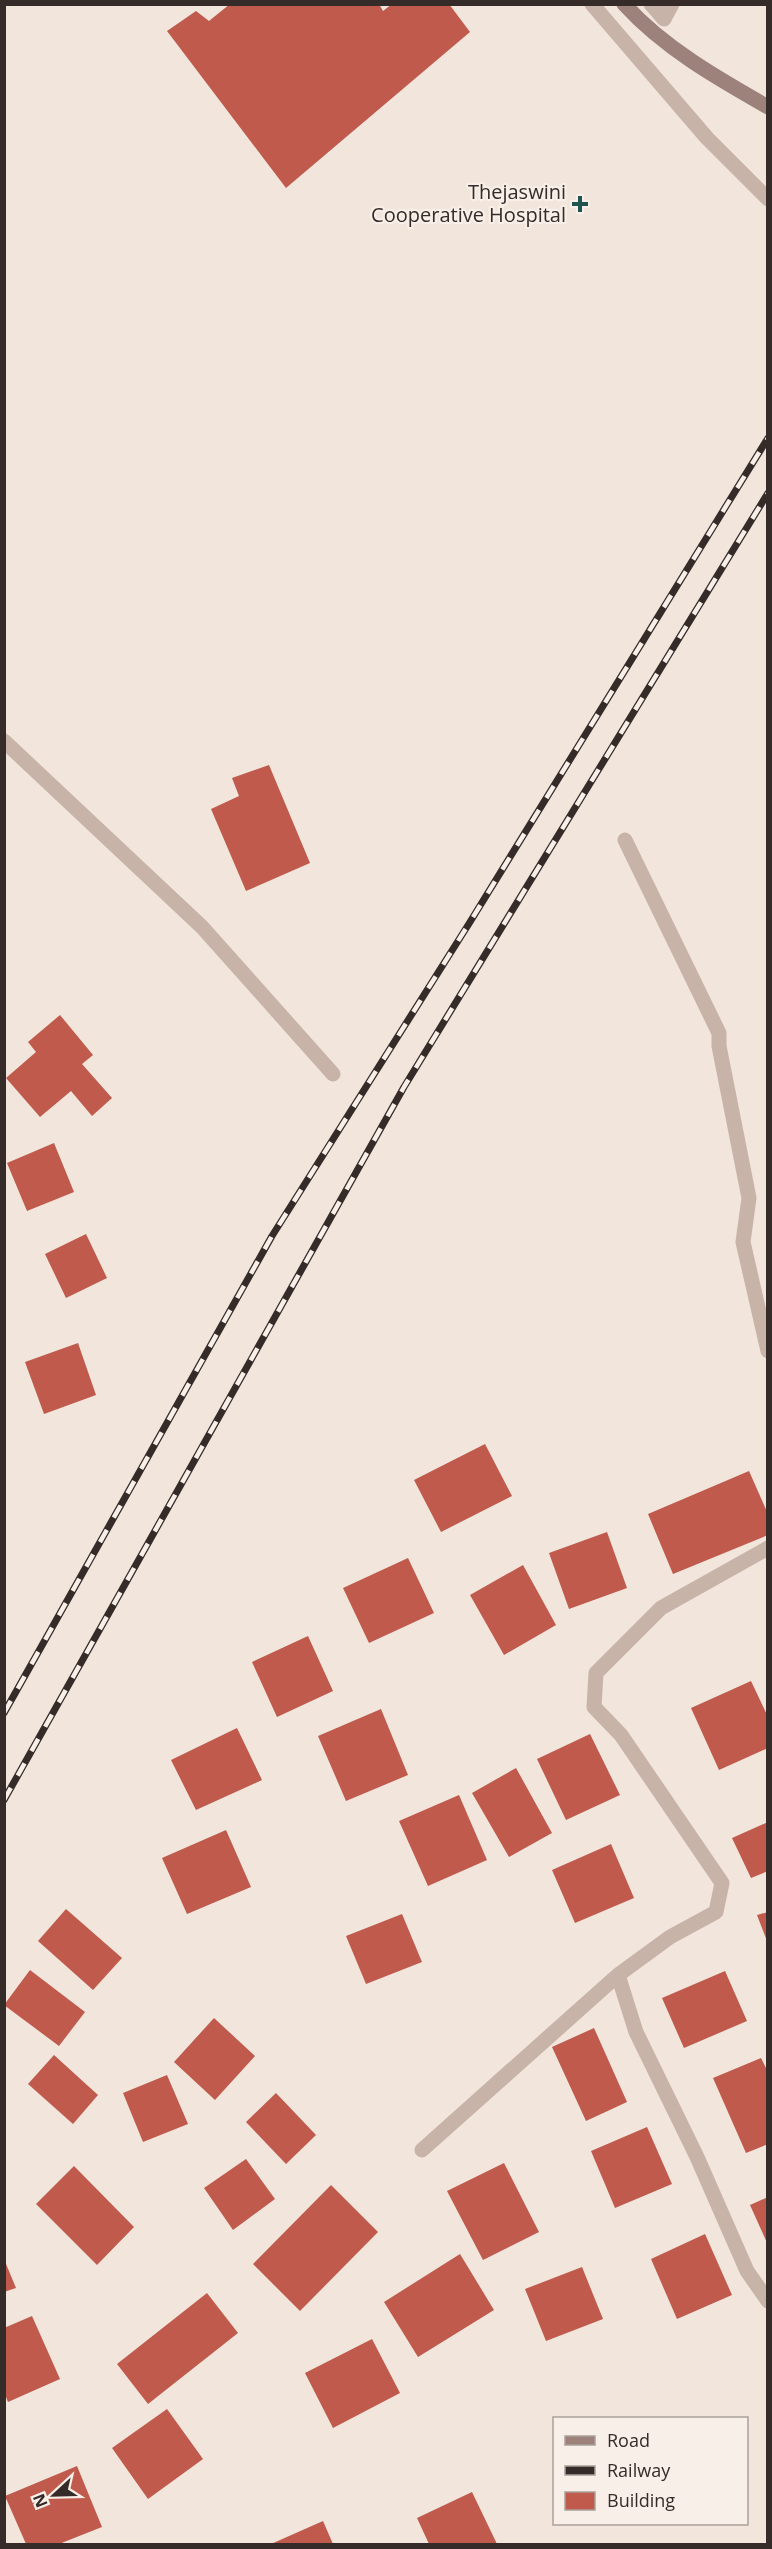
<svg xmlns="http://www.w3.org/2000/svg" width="772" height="2549" font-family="'Open Sans',sans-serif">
	<rect width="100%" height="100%" fill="#f1e5dc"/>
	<!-- building -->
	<path fill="#bf5a4c" d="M230,4H379L383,11L392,4H449L470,32L286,188L167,31L196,11L209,21Z
		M269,765L310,863L246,891L211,809L239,796L232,778Z
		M60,1015L93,1055L82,1064L112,1098L92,1116L71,1091L40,1117L6,1078L36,1052L28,1042Z
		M54,1143L74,1192L27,1211L7,1163Z
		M86,1234L107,1278L66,1298L45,1254Z
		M78,1343L96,1395L44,1414L25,1362Z
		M485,1444L512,1496L441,1532L414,1480Z
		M749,1471L768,1514V1535L673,1574L648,1514Z
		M607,1532L627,1588L569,1609L549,1553Z
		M408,1558L434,1613L369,1643L343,1588Z
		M523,1565L556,1625L504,1655L470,1595Z
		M308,1636L333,1691L277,1717L252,1662Z
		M751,1681L768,1717V1748L719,1770L691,1708Z
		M381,1709L408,1775L346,1801L318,1736Z
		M237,1728L262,1780L196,1810L171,1760Z
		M590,1734L620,1795L566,1820L537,1759Z
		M516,1768L552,1833L509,1857L472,1793Z
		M459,1795L487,1860L428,1886L399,1821Z
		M768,1822V1871L751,1878L732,1838Z
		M226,1830L251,1887L187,1914L162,1858Z
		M611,1844L634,1898L575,1923L552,1870Z
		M66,1909L122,1958L93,1990L38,1941Z
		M768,1912V1941H767L757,1915Z
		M402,1914L422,1962L366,1984L346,1936Z
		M30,1970L85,2012L59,2046L4,2005Z
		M725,1971L747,2021L684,2048L662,1998Z
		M214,2018L255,2056L215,2100L174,2062Z
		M594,2028L627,2102L586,2121L552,2047Z
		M54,2055L98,2095L73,2124L28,2084Z
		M761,2058L768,2072V2144L746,2153L713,2078Z
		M167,2075L188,2124L143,2142L123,2093Z
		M276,2093L316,2135L286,2164L246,2122Z
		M647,2127L672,2184L615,2208L591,2151Z
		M246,2159L275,2199L233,2230L204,2188Z
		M504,2163L539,2232L483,2260L447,2191Z
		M74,2166L134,2227L97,2265L36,2204Z
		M331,2185L378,2232L300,2311L253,2264Z
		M768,2197V2245L750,2205Z
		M705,2234L732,2295L677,2319L651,2259Z
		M460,2254L494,2310L418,2357L384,2302Z
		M4,2259L16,2288L4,2292Z
		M582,2267L603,2319L546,2341L525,2289Z
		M207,2293L238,2333L148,2404L117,2364Z
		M32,2316L60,2379L8,2402L4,2392V2328Z
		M372,2339L400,2393L333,2428L305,2373Z
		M167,2409L203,2459L148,2499L112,2448Z
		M77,2466L102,2527L59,2544H26L5,2496Z
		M472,2492L497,2544H429L417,2518Z
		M323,2521L333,2544H271Z"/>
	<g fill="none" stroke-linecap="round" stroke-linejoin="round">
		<!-- service -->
		<path stroke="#c8b3a9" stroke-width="15" d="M592,4L707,138L768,199
			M651,4L664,19L672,4"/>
		<!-- minor -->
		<path stroke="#c8b3a9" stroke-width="15" d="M4,741L202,927L333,1074
			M625,840L719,1033V1046L749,1198L743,1242L768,1351
			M768,1548L661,1608L596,1673L594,1707L621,1735L722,1883L716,1912L670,1937L618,1975L636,2032L697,2157L747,2271L768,2301
			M422,2150L618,1975"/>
		<!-- secondary -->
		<path stroke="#9c827a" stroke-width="15" d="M624,4C664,48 717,78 768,107"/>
		<defs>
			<path id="rail" d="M4,1713L272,1236L470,922L768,438
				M4,1800L404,1087L768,493"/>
		</defs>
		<!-- rail casing -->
		<use href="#rail" stroke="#352b28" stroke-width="7"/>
		<!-- rail -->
		<use href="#rail" stroke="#f8efe8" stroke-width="4.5" stroke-dasharray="14" stroke-linecap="butt"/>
	</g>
	<!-- markers -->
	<path fill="#205552" stroke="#f8efe8" stroke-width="2" d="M577 195h6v6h6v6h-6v6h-6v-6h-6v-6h6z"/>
	<g text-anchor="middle" stroke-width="4.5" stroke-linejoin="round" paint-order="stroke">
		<!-- poi labels -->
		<g font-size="20" fill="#352b28" stroke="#f8efe8" text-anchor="end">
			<text x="566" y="199">Thejaswini<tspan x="566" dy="23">Cooperative Hospital</tspan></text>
		</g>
	</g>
	<!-- border -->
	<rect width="772" height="2549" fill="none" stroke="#352b28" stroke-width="12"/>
	<!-- legend -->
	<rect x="553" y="2417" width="195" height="108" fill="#f8efe8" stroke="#aaa19b" stroke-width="1.5"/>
	<rect x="565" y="2436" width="30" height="9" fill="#9c827a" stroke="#aaa19b" stroke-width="1.5"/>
	<text x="607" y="2447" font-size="18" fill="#352b28">Road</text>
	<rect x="565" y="2466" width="30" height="9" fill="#352b28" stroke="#aaa19b" stroke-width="1.5"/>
	<text x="607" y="2477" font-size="18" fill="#352b28">Railway</text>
	<rect x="565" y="2492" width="30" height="18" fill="#bf5a4c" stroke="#aaa19b" stroke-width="1.5"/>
	<text x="607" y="2507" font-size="18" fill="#352b28">Building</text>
	<!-- north arrow -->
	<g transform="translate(54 2495) rotate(248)" stroke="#f8efe8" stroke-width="4.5" paint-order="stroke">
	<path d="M0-4.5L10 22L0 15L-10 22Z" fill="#352b28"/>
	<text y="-9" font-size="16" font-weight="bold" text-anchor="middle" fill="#352b28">N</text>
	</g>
</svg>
